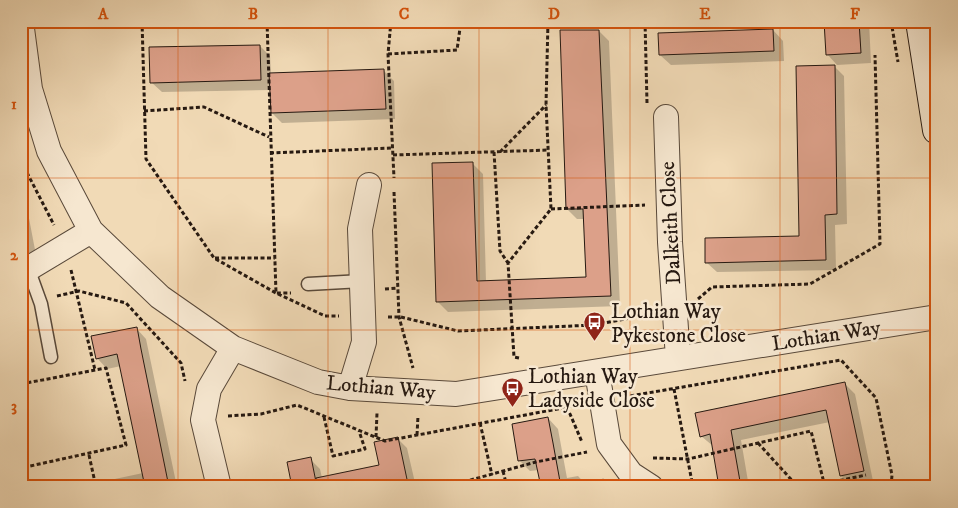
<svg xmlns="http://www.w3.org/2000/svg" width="958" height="508" font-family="'IM FELL DW Pica',serif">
	<rect width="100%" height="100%" fill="#f1dab6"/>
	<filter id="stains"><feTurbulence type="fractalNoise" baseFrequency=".004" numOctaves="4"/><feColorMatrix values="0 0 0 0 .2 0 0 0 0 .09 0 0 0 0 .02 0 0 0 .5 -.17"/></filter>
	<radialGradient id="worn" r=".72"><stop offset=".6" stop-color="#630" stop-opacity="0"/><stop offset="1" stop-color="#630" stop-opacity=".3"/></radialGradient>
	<!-- shadow -->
	<path fill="#0003" d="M825,21H869L871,63L837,65L827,54Z
		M773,30L783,41L784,61L671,65L660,55Z
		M599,31L609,41L620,306L448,312L438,302L472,163L483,174L486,282L587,278L585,219H577L567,209Z
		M260,46L270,56L271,74L384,71L394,81L395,119L282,123L272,113L271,90L162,92L151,82Z
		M834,66L844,76L847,224L835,225L836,270L717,272L706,262L801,237Z
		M21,190L24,192L36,255L21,258Z
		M136,328L146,339L177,487H77L143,473L121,366L107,369L97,358Z
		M845,384L855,394L873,481L851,486L841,476L830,422L741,440L749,487H721L713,446L701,436Z
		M548,418L558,429L567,478L578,476L588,487H542L539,470L530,471L520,461L513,425Z
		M397,438L407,448L416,487H294L310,459L320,469L322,478L380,466Z"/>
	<!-- building -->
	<path fill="#dca089" stroke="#261911" d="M824,21H859L861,53L826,55Z
		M773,29L774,51L659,55L658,33Z
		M560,30H599L611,296L436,302L432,163L473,162L477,281L586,277L583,209H566Z
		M260,45L261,80L150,83L149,47Z
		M835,65L837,214L825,215L826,260L705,263V238L799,236L796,66Z
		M384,69L386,109L271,113L269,73Z
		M137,327L141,349L169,487H145L117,354L96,359L91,336Z
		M845,382L864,471L840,476L826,410L731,430L741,487H719L710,434L700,437L695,413Z
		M548,417L553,443L561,487H541L535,459L518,461L512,424Z
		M398,437L408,484L396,487H317L316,478L379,465L374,442Z
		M311,457L317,487H292L287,462Z"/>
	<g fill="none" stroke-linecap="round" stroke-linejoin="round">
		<defs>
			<path id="lane" d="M28,268L41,304L51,357
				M308,284L362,281"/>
			<path id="street" d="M21,21L30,89L49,151L91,231L160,297L233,348L318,382L350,388L456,394L937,317
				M666,117L670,242L678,358
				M21,273L91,231
				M597,372L609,444L631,474L651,487
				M350,388L364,342L360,229L369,185
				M219,487L203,420L209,389L233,348"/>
			<path id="secondary" d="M920,21L937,130"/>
		</defs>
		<!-- lane casing -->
		<use href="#lane" stroke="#59493a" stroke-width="15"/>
		<!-- street casing -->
		<use href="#street" stroke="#59493a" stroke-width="26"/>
		<!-- secondary casing -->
		<use href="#secondary" stroke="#261911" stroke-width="30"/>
		<!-- path -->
		<path stroke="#261911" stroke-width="3" stroke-dasharray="4 2.5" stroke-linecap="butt" d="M142,21L146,159L214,258L276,293L325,316H339
			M267,21L276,293H291
			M391,21L388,54L394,178
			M645,21L647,103
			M891,21L898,62
			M388,54L457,50L461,21
			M144,111L204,107L269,137
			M494,152L500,251L508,263
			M500,152L546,105
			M270,153L392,148
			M393,155L549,150
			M21,161L54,225
			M394,192L399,317L413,368
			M551,209L645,205
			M215,258H275
			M71,270L95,370
			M385,289L398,288
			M57,296L79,291L126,303L181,363L185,381
			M698,299L712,287L810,284L880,244L875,55
			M388,317H401L458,331L594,325L651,314
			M519,358L514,357L508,263L551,209L546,105L548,21
			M21,384L106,368L126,445L21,468
			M674,389L693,487
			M624,397L841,360L876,398L892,475L891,487
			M567,407L582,442
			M228,416L261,414L297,405L385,441L579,405
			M324,417L333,456L365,449L359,431
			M480,423L492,475
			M417,435L418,416
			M376,437L377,413
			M758,443L798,487
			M89,455L96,487
			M653,458L688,459L811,431L824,483
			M503,471L507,487
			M602,479L604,487
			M445,487L536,462L587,452
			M808,487L866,475"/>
		<!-- lane -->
		<use href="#lane" stroke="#f6e7d0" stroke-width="12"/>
		<!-- street -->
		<use href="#street" stroke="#f6e7d0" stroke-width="24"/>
		<!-- secondary -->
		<use href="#secondary" stroke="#f6e7d0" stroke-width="28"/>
	</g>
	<!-- grid -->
	<path fill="none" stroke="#d5530c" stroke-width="1" stroke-opacity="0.55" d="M178,21V487M328,21V487M479,21V487M630,21V487M780,21V487M21,178H937M21,330H937"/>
	<!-- icons -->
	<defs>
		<symbol id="bus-pin" viewBox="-11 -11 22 30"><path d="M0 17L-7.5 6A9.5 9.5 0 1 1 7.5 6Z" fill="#8f2418" stroke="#f6e7d0"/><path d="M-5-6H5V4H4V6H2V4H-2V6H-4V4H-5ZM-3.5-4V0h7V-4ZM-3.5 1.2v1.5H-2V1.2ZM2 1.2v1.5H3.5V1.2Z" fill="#fff"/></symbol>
	</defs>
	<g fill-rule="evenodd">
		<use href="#bus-pin" x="582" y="310" width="25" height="34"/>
		<use href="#bus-pin" x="500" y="376" width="25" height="34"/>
	</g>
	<g text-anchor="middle" stroke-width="5" stroke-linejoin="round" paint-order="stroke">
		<!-- street labels -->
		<g font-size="21" fill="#261911" stroke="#f6e7d0">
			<text transform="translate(670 223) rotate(-93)" y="7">Dalkeith Close</text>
			<text transform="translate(826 335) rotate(-9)" y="7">Lothian Way</text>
			<text transform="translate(381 387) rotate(5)" y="7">Lothian Way</text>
		</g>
		<!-- poi labels -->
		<g font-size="21" fill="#261911" stroke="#f6e7d0" text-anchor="start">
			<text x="611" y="318">Lothian Way<tspan x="611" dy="24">Pykestone Close</tspan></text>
			<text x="528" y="383">Lothian Way<tspan x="528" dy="24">Ladyside Close</tspan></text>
		</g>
	</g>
	<!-- margin -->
	<rect width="958" height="508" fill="none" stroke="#f1dab6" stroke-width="55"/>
	<rect x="28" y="28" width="902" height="452" fill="none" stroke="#d5530c" stroke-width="2"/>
	<g font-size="16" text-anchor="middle" font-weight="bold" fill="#d5530c">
		<text x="103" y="19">A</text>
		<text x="253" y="19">B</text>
		<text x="404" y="19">C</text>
		<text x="554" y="19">D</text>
		<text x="705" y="19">E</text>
		<text x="855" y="19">F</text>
		<text x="14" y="109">1</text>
		<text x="14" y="260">2</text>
		<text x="14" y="411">3</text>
	</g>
	<rect width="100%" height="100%" filter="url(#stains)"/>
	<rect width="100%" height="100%" fill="url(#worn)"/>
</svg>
